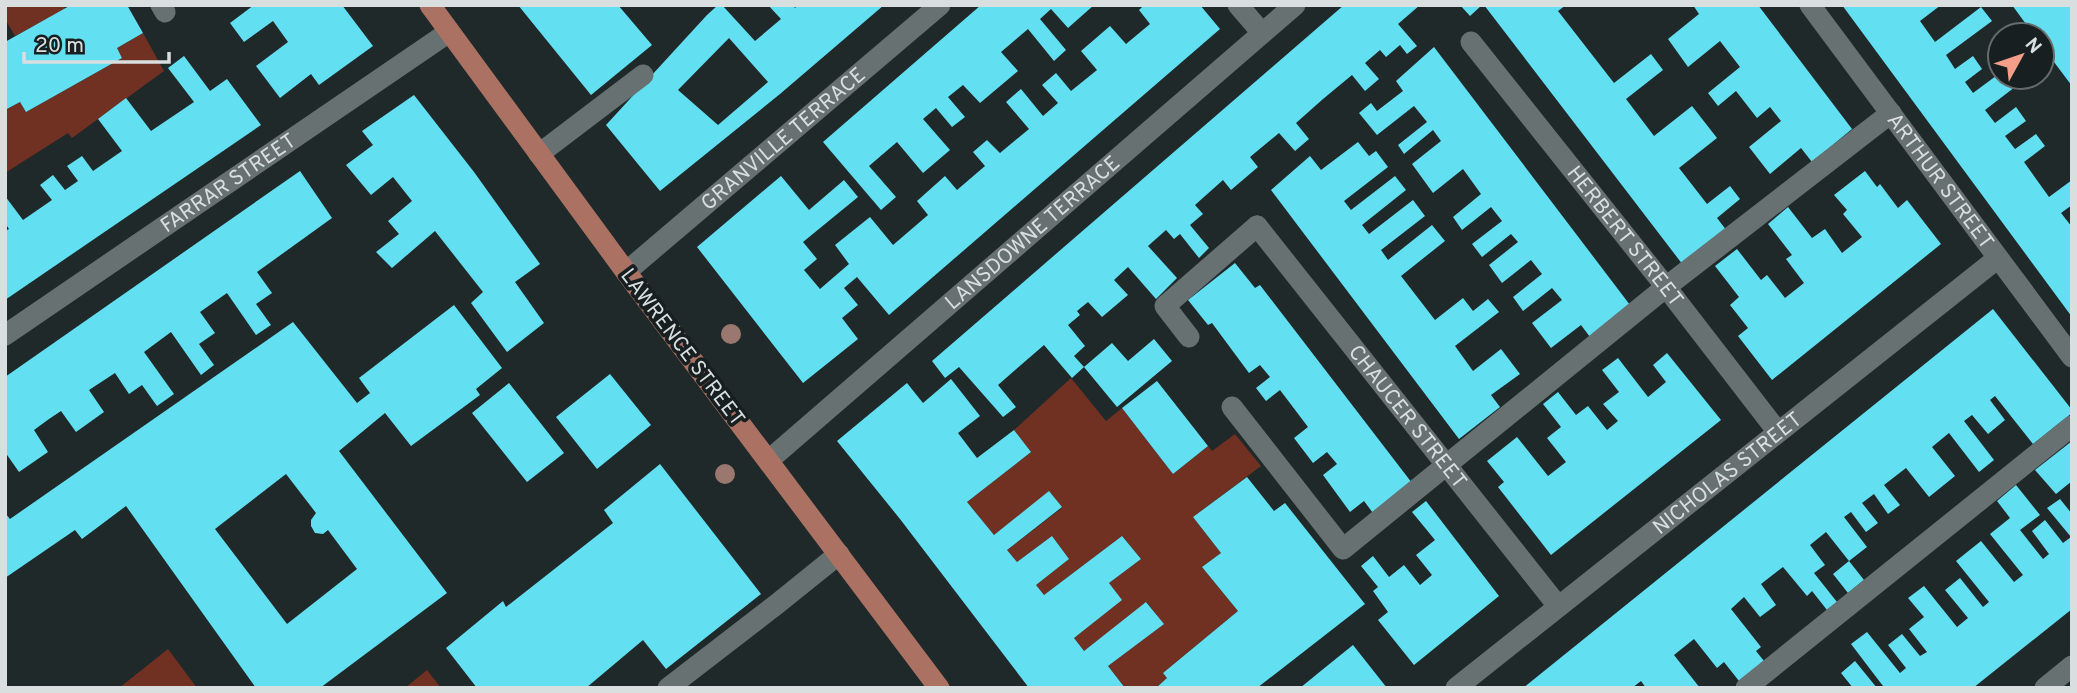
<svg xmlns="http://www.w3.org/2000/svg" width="2077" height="693" font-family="Overpass,sans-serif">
	<rect width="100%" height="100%" fill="#20292a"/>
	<!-- green -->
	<path fill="#703022" d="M5,5H63L65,9L15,36L5,19Z
		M143,33L164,71L72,138L68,133L5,173V110L20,102L26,112L122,58L117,48Z
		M1071,378L1106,421L1122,408L1173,474L1208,446L1212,451L1235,434L1261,466L1193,517L1221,553L1202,567L1238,611L1163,673L1167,678L1156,688H1125L1108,666L1163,624L1147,602L1084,651L1074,638L1121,600L1109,583L1141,559L1122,536L1044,595L1036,585L1069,559L1052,536L1017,562L1007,550L1062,508L1050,492L994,535L967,502L1031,452L1014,430Z
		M168,649L197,688H119Z
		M427,670L441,688H405Z"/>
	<!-- building -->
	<path fill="#62e0f2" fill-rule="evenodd" d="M71,5H127L143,33L117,48L122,58L26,112L20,102L5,110V42Z
		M254,5H342L373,46L319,85L311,74L280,98L256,66L288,42L273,21L244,42L230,23Z
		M518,5H618L652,45L591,95Z
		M718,5H722L755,41L781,19L768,5H793L795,8L798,5H884L780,94L660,191L606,125L707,15ZM729,38L768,82L718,125L678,90Z
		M981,5H1094L1068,28L1051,9L1040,19L1066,50L1054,61L1028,29L1001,52L1018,71L980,103L963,85L948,97L965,117L952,127L936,108L923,119L950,150L923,173L897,142L869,166L896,197L881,210L823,142Z
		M1144,5H1200L1220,29L889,315L857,277L844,288L858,305L842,318L858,339L803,383L697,247L781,176L809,210L844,180L858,197L803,242L817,259L804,270L820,289L849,264L835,245L870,217L893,245L928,215L917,201L945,176L957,190L985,166L973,152L987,140L1000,153L1029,129L1006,102L1021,89L1043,116L1058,103L1042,85L1056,73L1071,91L1097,70L1081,51L1110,26L1126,44L1150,24L1139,10Z
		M1344,5H1420L1398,24L1417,46L1407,54L1400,45L1386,57L1380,50L1365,63L1379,79L1365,91L1352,75L1323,99L1296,123L1309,139L1295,151L1279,133L1250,157L1258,167L1231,190L1223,180L1195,205L1203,214L1190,225L1209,248L1199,258L1180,234L1174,239L1166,230L1148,246L1177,278L1156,299L1128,267L1114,280L1128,295L1102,317L1088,302L1077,311L1080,315L1068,325L1085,346L1074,356L1084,367L1072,378L1044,345L998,385L1016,407L1003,417L959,367L945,378L932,361Z
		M1460,5H1482L1470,16Z
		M1484,5H1566L1558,11L1614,83L1651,54L1663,70L1626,99L1654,136L1692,106L1717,138L1679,168L1707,204L1730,186L1740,199L1717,218L1727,231L1683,265Z
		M1693,5H1758L1852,129L1812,162L1801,148L1770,174L1749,147L1781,121L1770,107L1757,118L1736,91L1718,106L1708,93L1740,67L1720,41L1688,67L1668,39L1699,14Z
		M1842,5H1941L1920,21L1935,42L1981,7L1992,21L1946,55L1955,69L1973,56L1982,69L1965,82L1973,93L2000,73V77H2028L1985,110L1995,123L2016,107L2026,121L2005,136L2015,149L2036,134L2045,146L2024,162L2049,197L2072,180V205L2061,213L2072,227V317Z
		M2012,5H2072V86L2042,46V35H2034Z
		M1434,47L1630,305L1590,337L1581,325L1551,348L1532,323L1562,300L1552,288L1523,311L1513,297L1542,274L1531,260L1502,283L1489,265L1518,242L1511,234L1482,257L1472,244L1502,221L1491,207L1462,230L1453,217L1481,194L1463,169L1433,193L1412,164L1441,141L1433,130L1404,154L1398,145L1427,122L1414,106L1377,135L1359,113L1371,103L1377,111L1403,91L1396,81Z
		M184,56L210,91L227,79L261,125L5,300V231L9,229L5,223V196L23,220L52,200L40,185L53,175L65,190L78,181L67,166L82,156L93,171L122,151L98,119L126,98L151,131L194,102L168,68Z
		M414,95L474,172L540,264L515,282L544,323L507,352L471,303L483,292L435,231L392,268L376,252L399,234L388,221L412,201L393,177L371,195L346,165L373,145L362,131Z
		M1358,142L1369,156L1376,151L1388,167L1344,201L1351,210L1395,176L1406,190L1362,225L1369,234L1413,200L1425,216L1381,250L1388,260L1432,225L1445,241L1401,276L1435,320L1463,298L1473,311L1488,299L1499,312L1455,346L1473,371L1501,349L1520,374L1491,395L1500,407L1459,439L1271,190L1310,156L1321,170Z
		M300,171L332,218L257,272L272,293L256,304L271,325L256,335L227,293L200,312L215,333L199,344L214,365L201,375L171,332L144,352L174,394L157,406L142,385L129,394L115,373L89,390L104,412L76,432L61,411L49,419L34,430L48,452L19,472L5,452V377Z
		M1865,171L1877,187L1880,184L1898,208L1907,200L1941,244L1772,380L1738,336L1748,328L1730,305L1739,297L1715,266L1737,249L1761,280L1767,275L1785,298L1804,283L1786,259L1792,255L1768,224L1788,207L1812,238L1825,229L1842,253L1862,237L1843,214L1847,210L1834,195Z
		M1235,263L1255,288L1260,285L1412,483L1373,513L1364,501L1350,512L1323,475L1337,464L1327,452L1313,463L1294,438L1308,427L1280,390L1266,401L1256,388L1270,377L1260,365L1249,373L1212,323L1208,325L1188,300Z
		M454,305L502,368L476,389L480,395L411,446L385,413L339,451L447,593L320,688H256L126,506L82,539L75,530L5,578V513L10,519L293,322L357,403L370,393L359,378ZM286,474L316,513L311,520V526L315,533L323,534L328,530L357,569L287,624L215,529Z
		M1993,309L2072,410V413L2033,444L1995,396L1990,400L2005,420L1988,434L1972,415L1964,421L1994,460L1979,472L1949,433L1932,447L1955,476L1929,497L1906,468L1884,485L1900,505L1888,514L1874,494L1862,503L1878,523L1866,532L1851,512L1844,517L1867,547L1849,561L1826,532L1810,545L1825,565L1814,573L1837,602L1827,610L1812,591L1807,596L1783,567L1761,584L1776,605L1760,617L1744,597L1731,609L1761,647L1756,651L1764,661L1739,681L1724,662L1717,668L1694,639L1674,655L1700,688H1646L1641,681L1632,688H1523Z
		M1154,339L1172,361L1117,407L1084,367L1112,343L1128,361Z
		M1667,353L1721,420L1551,555L1498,487L1504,482L1487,461L1517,437L1548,476L1566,462L1547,438L1561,427L1543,404L1558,392L1576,415L1588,406L1607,430L1618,421L1603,404L1619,392L1602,370L1618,358L1648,397L1666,382L1653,365Z
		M610,374L651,425L597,469L556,417Z
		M951,379L980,416L958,433L977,458L1014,430L1031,452L967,502L994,535L1049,491L1062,507L1007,550L1017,562L1052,536L1069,559L1036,585L1044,595L1122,536L1141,559L1109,583L1122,600L1074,638L1084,651L1146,602L1164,624L1108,666L1125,688H1029L900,519L837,441L907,383L923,403Z
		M1157,381L1208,446L1173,474L1122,408Z
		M509,383L564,453L527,482L472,413Z
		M2072,441V481L2056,494L2035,470Z
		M660,464L761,594L666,669L643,640L586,688H477L446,648L503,601L506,607L613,523L604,510Z
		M1247,477L1274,511L1285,503L1365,604L1257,688H1156L1167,678L1163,673L1238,611L1202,567L1221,553L1193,517Z
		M2016,485L2040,515L2020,530L2043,559L2049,554L2032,531L2045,520L2063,543L2071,537L2047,508L2060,499L2072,514V609L1973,688H1881L1883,686L1851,644L1867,632L1900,673L1906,668L1888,645L1902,634L1920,656L1927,652L1909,629L1924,617L1908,598L1924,586L1957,627L1968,618L1945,590L1960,578L1983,607L1989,602L1956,561L1981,541L2014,582L2023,575L1990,534L2010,518L1997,501Z
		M1426,501L1499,596L1414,665L1378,620L1388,612L1373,591L1378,587L1361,566L1373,556L1389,577L1404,565L1420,585L1432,575L1416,555L1435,540L1412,512Z
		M1849,561L1864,580L1848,593L1833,574Z
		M1353,645L1387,688H1300L1322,670Z
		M1855,661L1877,688H1853L1841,673Z"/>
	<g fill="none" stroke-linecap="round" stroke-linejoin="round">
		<!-- service -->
		<path stroke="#677172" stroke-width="21" d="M1238,5L1262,33
			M539,154L643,75
			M1189,337L1165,306L1257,226
			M1232,407L1343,549L1666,287L1891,113
			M668,688L777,604L839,554
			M1746,688L2072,426"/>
		<!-- minor -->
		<g stroke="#677172" stroke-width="21">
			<path d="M161,5L165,12"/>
			<path id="s1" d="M1810,5L2072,357"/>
			<path id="s2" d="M1471,42L1666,287L1778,432"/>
			<path id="s3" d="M1257,226L1558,606"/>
			<path id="s4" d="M626,272L940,5"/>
			<path id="s5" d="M5,335L449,32"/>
			<path id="s6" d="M769,460L1295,5"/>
			<path id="s7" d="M1456,688L1998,258"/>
			<path d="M2045,688L2072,666"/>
		</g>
		<!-- primary -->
		<path stroke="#ab7264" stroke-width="21" d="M430,5L626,272L939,688"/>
	</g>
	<!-- trees -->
	<g fill="#9a786f">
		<circle cx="731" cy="334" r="10"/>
		<circle cx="725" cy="474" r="10"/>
	</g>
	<g text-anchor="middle" stroke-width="7" stroke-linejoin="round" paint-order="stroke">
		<!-- street labels -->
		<g font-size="21" fill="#d9dedf" stroke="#171f20">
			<text dy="7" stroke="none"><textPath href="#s4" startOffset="206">GRANVILLE TERRACE</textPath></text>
			<text dy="7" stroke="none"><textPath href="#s1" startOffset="219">ARTHUR STREET</textPath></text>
			<text dy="7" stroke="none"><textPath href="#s5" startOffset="270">FARRAR STREET</textPath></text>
			<text dy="7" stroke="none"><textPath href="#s6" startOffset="348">LANSDOWNE TERRACE</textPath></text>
			<text dy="7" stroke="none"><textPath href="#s2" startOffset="248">HERBERT STREET</textPath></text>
			<text transform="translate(683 347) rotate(53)" y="7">LAWRENCE STREET</text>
			<text dy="7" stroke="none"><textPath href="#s3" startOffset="243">CHAUCER STREET</textPath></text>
			<text dy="7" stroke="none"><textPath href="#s7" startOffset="346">NICHOLAS STREET</textPath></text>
		</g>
	</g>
	<!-- border -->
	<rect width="2077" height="693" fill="none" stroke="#d9dedf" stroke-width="14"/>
	<!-- north arrow -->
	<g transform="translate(2021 56) rotate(50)"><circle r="33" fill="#171f20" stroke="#656b6c" stroke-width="2"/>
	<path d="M0-5L12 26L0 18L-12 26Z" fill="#f49e89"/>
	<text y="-10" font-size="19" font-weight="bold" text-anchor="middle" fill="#d9dedf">N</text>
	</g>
	<!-- scale -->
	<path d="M24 52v10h145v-10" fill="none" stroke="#d9dedf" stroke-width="3.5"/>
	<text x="35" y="52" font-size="21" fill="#d9dedf" stroke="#171f20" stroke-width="5" paint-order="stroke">20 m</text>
</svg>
